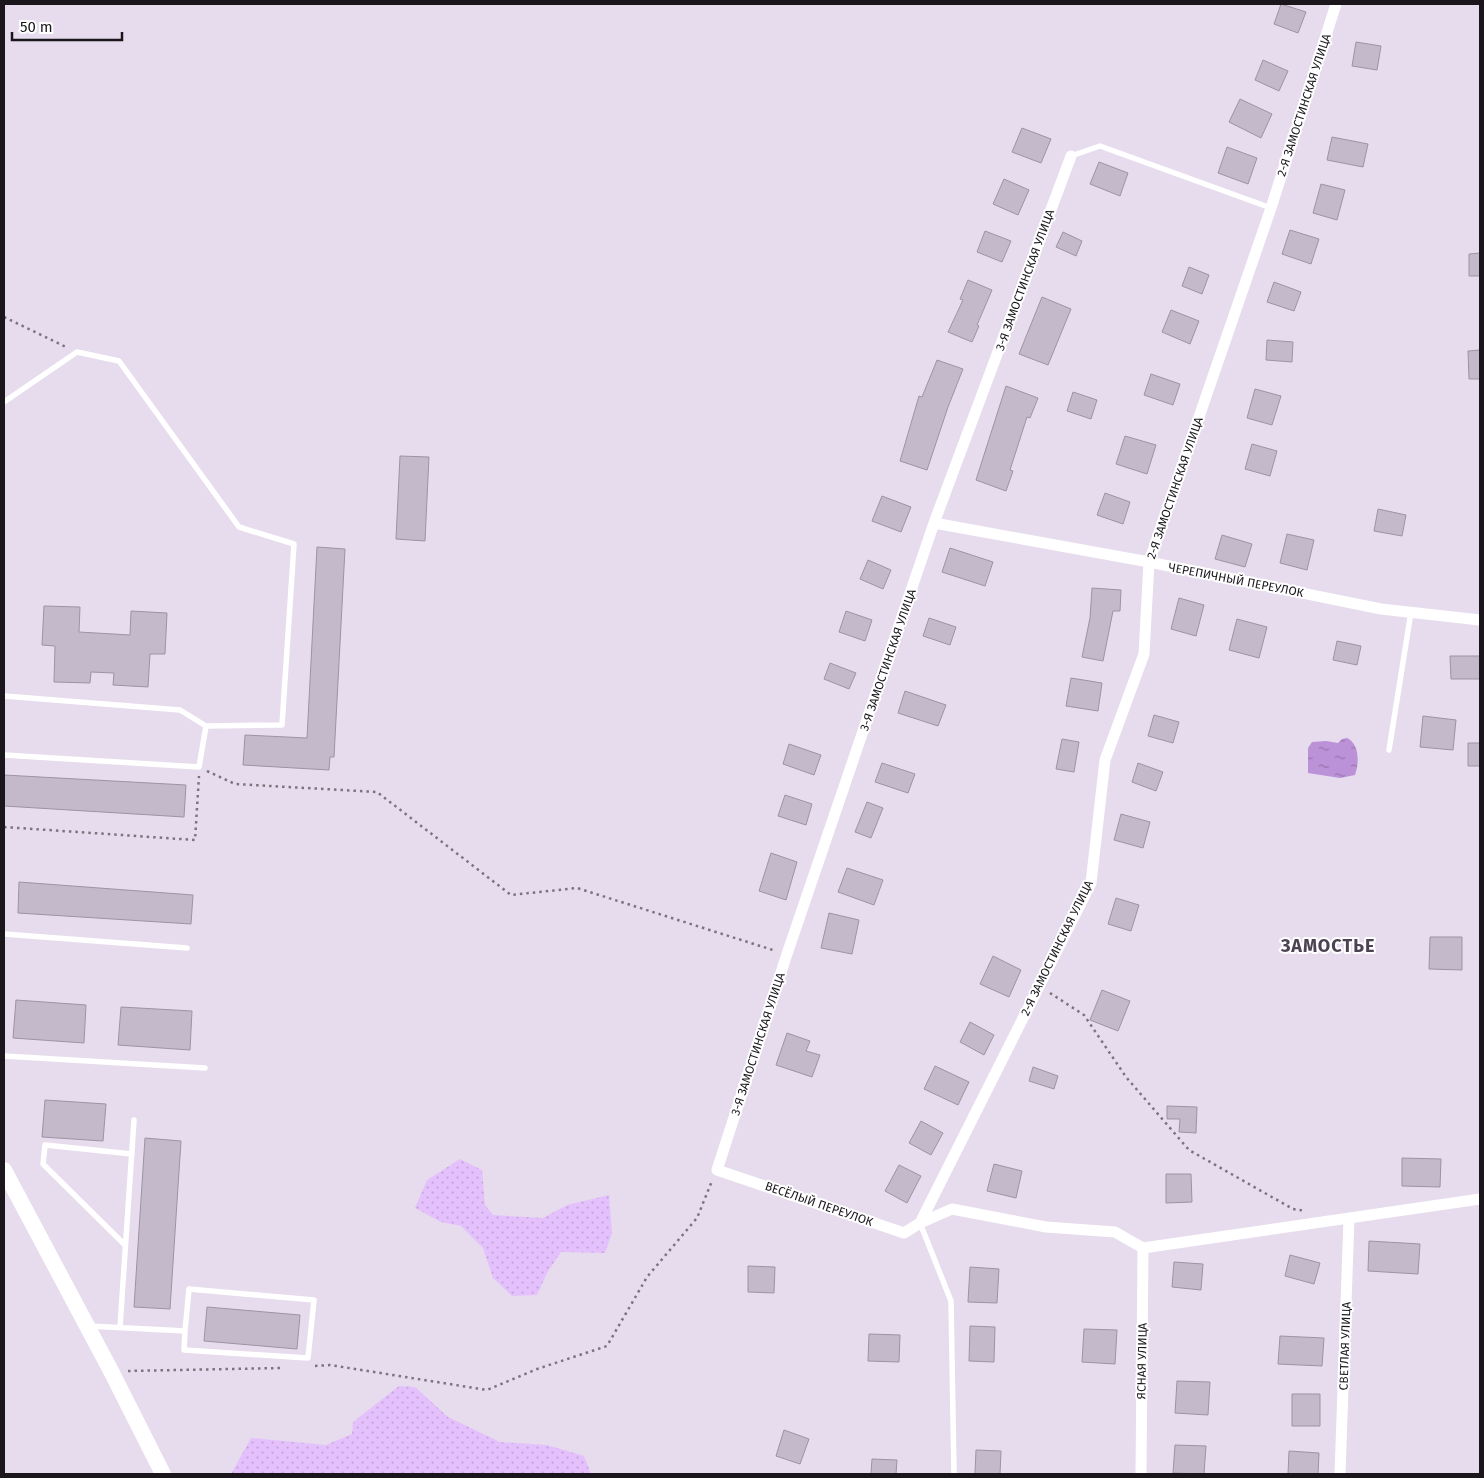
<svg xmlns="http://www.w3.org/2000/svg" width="1484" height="1478" font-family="'Fira Sans',sans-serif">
	<defs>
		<pattern id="grass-dots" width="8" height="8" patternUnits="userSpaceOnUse" patternTransform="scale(1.25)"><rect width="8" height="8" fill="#e4c1fc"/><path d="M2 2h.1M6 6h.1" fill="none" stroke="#c3a5d7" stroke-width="1.8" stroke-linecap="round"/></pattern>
		<pattern id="water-ripples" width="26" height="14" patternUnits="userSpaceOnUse" patternTransform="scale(1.25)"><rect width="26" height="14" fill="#bb91d7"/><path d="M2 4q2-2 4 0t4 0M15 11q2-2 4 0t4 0" fill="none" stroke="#9775ae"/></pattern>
	</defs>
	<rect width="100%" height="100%" fill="#e6dced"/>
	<!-- grass -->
	<path fill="url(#grass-dots)" d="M460,1159L482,1170L485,1205L493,1215L543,1218L567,1205L609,1195L612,1233L605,1253L561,1252L547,1273L537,1295L512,1296L493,1278L483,1248L461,1226L441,1222L415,1208L427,1180Z
		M399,1386L415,1387L448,1417L500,1442L547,1445L584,1456L591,1474H231L251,1438L326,1445L352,1434L353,1422Z"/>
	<!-- water -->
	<path fill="url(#water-ripples)" d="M1347,738C1360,744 1359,764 1355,775L1340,778L1308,773V748L1312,742L1326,741L1338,743L1342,739Z"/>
	<!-- building -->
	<path fill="#c3b9ca" stroke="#9c93a3" d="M1281,4L1306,12L1298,33L1274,24Z
		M1356,42L1381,46L1377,70L1352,66Z
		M1263,60L1288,71L1279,91L1255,80Z
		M1240,99L1272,114L1261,138L1229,122Z
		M1022,128L1051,139L1041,163L1012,152Z
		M1332,137L1368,144L1363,167L1327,160Z
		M1227,147L1257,158L1248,184L1218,173Z
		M1099,162L1128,173L1120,196L1090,184Z
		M1004,179L1029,190L1018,215L993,204Z
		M1321,184L1345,190L1337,220L1313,213Z
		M1290,230L1319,239L1311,264L1282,254Z
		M985,231L1011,241L1002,262L977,252Z
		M1063,232L1082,241L1076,256L1056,247Z
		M1480,253V276H1469V254Z
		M1189,267L1209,275L1202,294L1182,286Z
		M968,280L992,290L977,325L979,326L972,342L948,332L963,300L960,299Z
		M1274,282L1301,292L1294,311L1267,302Z
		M1042,297L1071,309L1048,365L1019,354Z
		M1171,310L1199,321L1190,344L1162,332Z
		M1267,340L1293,342L1292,362L1266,360Z
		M1480,350V379H1469L1468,351Z
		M937,360L963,369L948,407L927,470L900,461L919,396L922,397Z
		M1151,374L1180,384L1173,405L1144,395Z
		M1006,386L1038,398L1030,418L1027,417L1010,470L1013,471L1006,491L976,480Z
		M1255,389L1281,396L1272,425L1247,418Z
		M1073,392L1097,400L1091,419L1067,411Z
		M1125,436L1156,445L1147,474L1116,464Z
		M1252,444L1277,451L1270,476L1245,469Z
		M400,456L429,457L425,541L396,539Z
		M1105,493L1130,502L1123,524L1097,515Z
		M882,496L911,507L901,532L872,521Z
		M1378,509L1406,515L1402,536L1374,531Z
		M1287,534L1314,540L1307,570L1280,563Z
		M1222,535L1252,544L1245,567L1215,559Z
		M317,547L345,549L334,757H330L329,770L243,765L245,735L307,738Z
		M950,548L993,562L985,586L942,572Z
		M868,560L891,570L883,589L860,579Z
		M1092,588L1121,590L1120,611H1113L1103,661L1082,657L1090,618Z
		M1179,598L1204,605L1196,636L1171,629Z
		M44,606L80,607L79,632L130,635L131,611L167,613L165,654H150L148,687L113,685L114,673L91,672L90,683L54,682L55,646L42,645Z
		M846,611L872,620L865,641L839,632Z
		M929,618L956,627L950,645L923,636Z
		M1237,619L1267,627L1259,658L1229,650Z
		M1337,641L1361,646L1357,665L1333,660Z
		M1450,656H1480V679H1451Z
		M830,663L856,673L849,689L824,679Z
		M1071,678L1102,683L1098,711L1066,706Z
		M905,691L946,705L938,726L898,713Z
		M1154,715L1179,722L1173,743L1148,736Z
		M1423,716L1456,720L1453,750L1420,747Z
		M1062,739L1079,742L1074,772L1056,769Z
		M1468,743H1480V766H1468Z
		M789,744L821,755L814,775L783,764Z
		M882,763L915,774L908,793L875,782Z
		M1138,763L1163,772L1156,791L1132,782Z
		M4,775L186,785L184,817L4,806Z
		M785,795L812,804L806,825L778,816Z
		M867,802L883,808L871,838L855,832Z
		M1121,814L1150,822L1143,848L1114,840Z
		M771,853L797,862L786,900L759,891Z
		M847,868L883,880L874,905L838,892Z
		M19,882L193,895L191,924L18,913Z
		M1116,898L1139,905L1131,931L1108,924Z
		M829,913L859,920L852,954L821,948Z
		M1430,937H1462V970L1429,969Z
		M993,956L1021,970L1009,997L980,984Z
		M1102,990L1130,1001L1118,1031L1090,1020Z
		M16,1000L86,1005L84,1043L13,1038Z
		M121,1007L192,1011L190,1050L118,1045Z
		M970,1022L994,1035L984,1055L960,1042Z
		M787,1033L810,1041L806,1051L820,1055L812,1077L776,1065Z
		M935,1066L969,1082L958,1105L924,1089Z
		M1033,1067L1058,1076L1054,1089L1029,1081Z
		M45,1100L106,1104L103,1141L42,1137Z
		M1167,1106L1197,1107L1196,1133L1179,1132L1180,1119H1167Z
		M921,1121L943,1133L931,1155L909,1143Z
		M145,1138L181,1141L170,1309L134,1307Z
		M1402,1158L1441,1159L1440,1187L1402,1186Z
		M994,1164L1022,1171L1016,1198L987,1191Z
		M899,1165L921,1176L907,1203L885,1191Z
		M1166,1174H1191L1192,1202L1166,1203Z
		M1369,1241L1420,1244L1418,1274L1368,1271Z
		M1290,1255L1320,1263L1314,1284L1285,1276Z
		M1174,1262L1203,1264L1201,1290L1172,1287Z
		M748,1266L775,1267L774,1293L748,1292Z
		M970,1267L999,1269L997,1303L968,1302Z
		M207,1307L300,1315L297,1349L204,1341Z
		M970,1326L995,1327L994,1362L969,1361Z
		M1084,1329L1117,1330L1115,1364L1082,1362Z
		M869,1334L900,1335L899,1362L868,1361Z
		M1280,1336L1324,1338L1322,1366L1278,1364Z
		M1177,1381L1210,1382L1208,1415L1175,1413Z
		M1292,1394H1320V1426H1292Z
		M784,1430L809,1439L800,1464L776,1456Z
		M1175,1445L1206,1446L1204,1474L1173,1473Z
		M976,1450L1001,1451L1000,1474H975Z
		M1289,1451L1319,1453L1318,1474H1288Z
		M872,1459L897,1460L896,1474H871Z"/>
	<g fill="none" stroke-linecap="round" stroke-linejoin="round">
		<!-- path -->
		<path stroke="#7b747f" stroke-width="2.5" stroke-dasharray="2.5 4" stroke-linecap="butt" d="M4,317L66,347
			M207,771L235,784L377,792L511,895L577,888L776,951
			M4,827L195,840L199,776
			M1050,993L1084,1015L1126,1077L1189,1150L1293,1209L1306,1211
			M315,1366L330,1365L487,1390L537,1369L607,1346L647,1277L697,1218L712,1181
			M128,1371L282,1368"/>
		<!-- lane -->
		<path stroke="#fff" stroke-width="5.5" d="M1071,156L1100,146L1271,208
			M4,402L77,352L119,361L239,527L294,544L282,725L206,726L199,767L4,755
			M4,696L180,710L206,726
			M1389,750L1411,612
			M4,934L187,948
			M4,1056L205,1068
			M920,1223L951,1301L954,1474
			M125,1245L43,1164L45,1145L132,1154
			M89,1326L185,1331L189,1289L314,1300L308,1358L184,1350L185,1331
			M120,1327L134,1120"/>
		<!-- street -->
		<path stroke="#fff" stroke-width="11" d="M1071,156L934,523L787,954L717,1170L904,1233L920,1223L952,1209L1046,1227L1115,1232L1143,1248
			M934,523L1149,562L1381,609L1480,620
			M920,1223L1091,883L1105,760L1144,654L1149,562L1271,208L1336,4
			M1143,1248L1480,1199
			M1141,1474L1143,1248
			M1340,1474L1349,1218"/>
		<!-- secondary -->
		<path stroke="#fff" stroke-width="16" d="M4,1170L111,1371L163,1474"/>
	</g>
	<g text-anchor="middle" stroke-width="4" stroke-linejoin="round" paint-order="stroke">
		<!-- street labels -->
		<g font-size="12" fill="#1a161c" stroke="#fff">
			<text transform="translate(1304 105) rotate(-72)" y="4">2-Я ЗАМОСТИНСКАЯ УЛИЦА</text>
			<text transform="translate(1025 280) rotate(-70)" y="4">3-Я ЗАМОСТИНСКАЯ УЛИЦА</text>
			<text transform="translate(1175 488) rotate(-71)" y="4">2-Я ЗАМОСТИНСКАЯ УЛИЦА</text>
			<text transform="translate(1236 580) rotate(11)" y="4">ЧЕРЕПИЧНЫЙ ПЕРЕУЛОК</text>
			<text transform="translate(888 660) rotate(-71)" y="4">3-Я ЗАМОСТИНСКАЯ УЛИЦА</text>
			<text transform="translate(1057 948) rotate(-64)" y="4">2-Я ЗАМОСТИНСКАЯ УЛИЦА</text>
			<text transform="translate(758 1044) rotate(-72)" y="4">3-Я ЗАМОСТИНСКАЯ УЛИЦА</text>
			<text transform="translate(819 1204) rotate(19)" y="4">ВЕСЁЛЫЙ ПЕРЕУЛОК</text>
			<text transform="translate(1345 1346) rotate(-88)" y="4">СВЕТЛАЯ УЛИЦА</text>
			<text transform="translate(1142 1361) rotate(-89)" y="4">ЯСНАЯ УЛИЦА</text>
		</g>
		<!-- district labels -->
		<g font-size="18" font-weight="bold" letter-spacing="1" fill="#4b4351" stroke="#fff">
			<text x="1328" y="952">ЗАМОСТЬЕ</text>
		</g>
	</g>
	<!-- border -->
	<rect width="1484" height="1478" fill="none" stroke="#1a161c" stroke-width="10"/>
	<!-- scale -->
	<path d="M12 32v8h110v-8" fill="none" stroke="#1a161c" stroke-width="2.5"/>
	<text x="20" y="32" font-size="15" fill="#1a161c" stroke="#ffffff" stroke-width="4" paint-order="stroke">50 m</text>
</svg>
